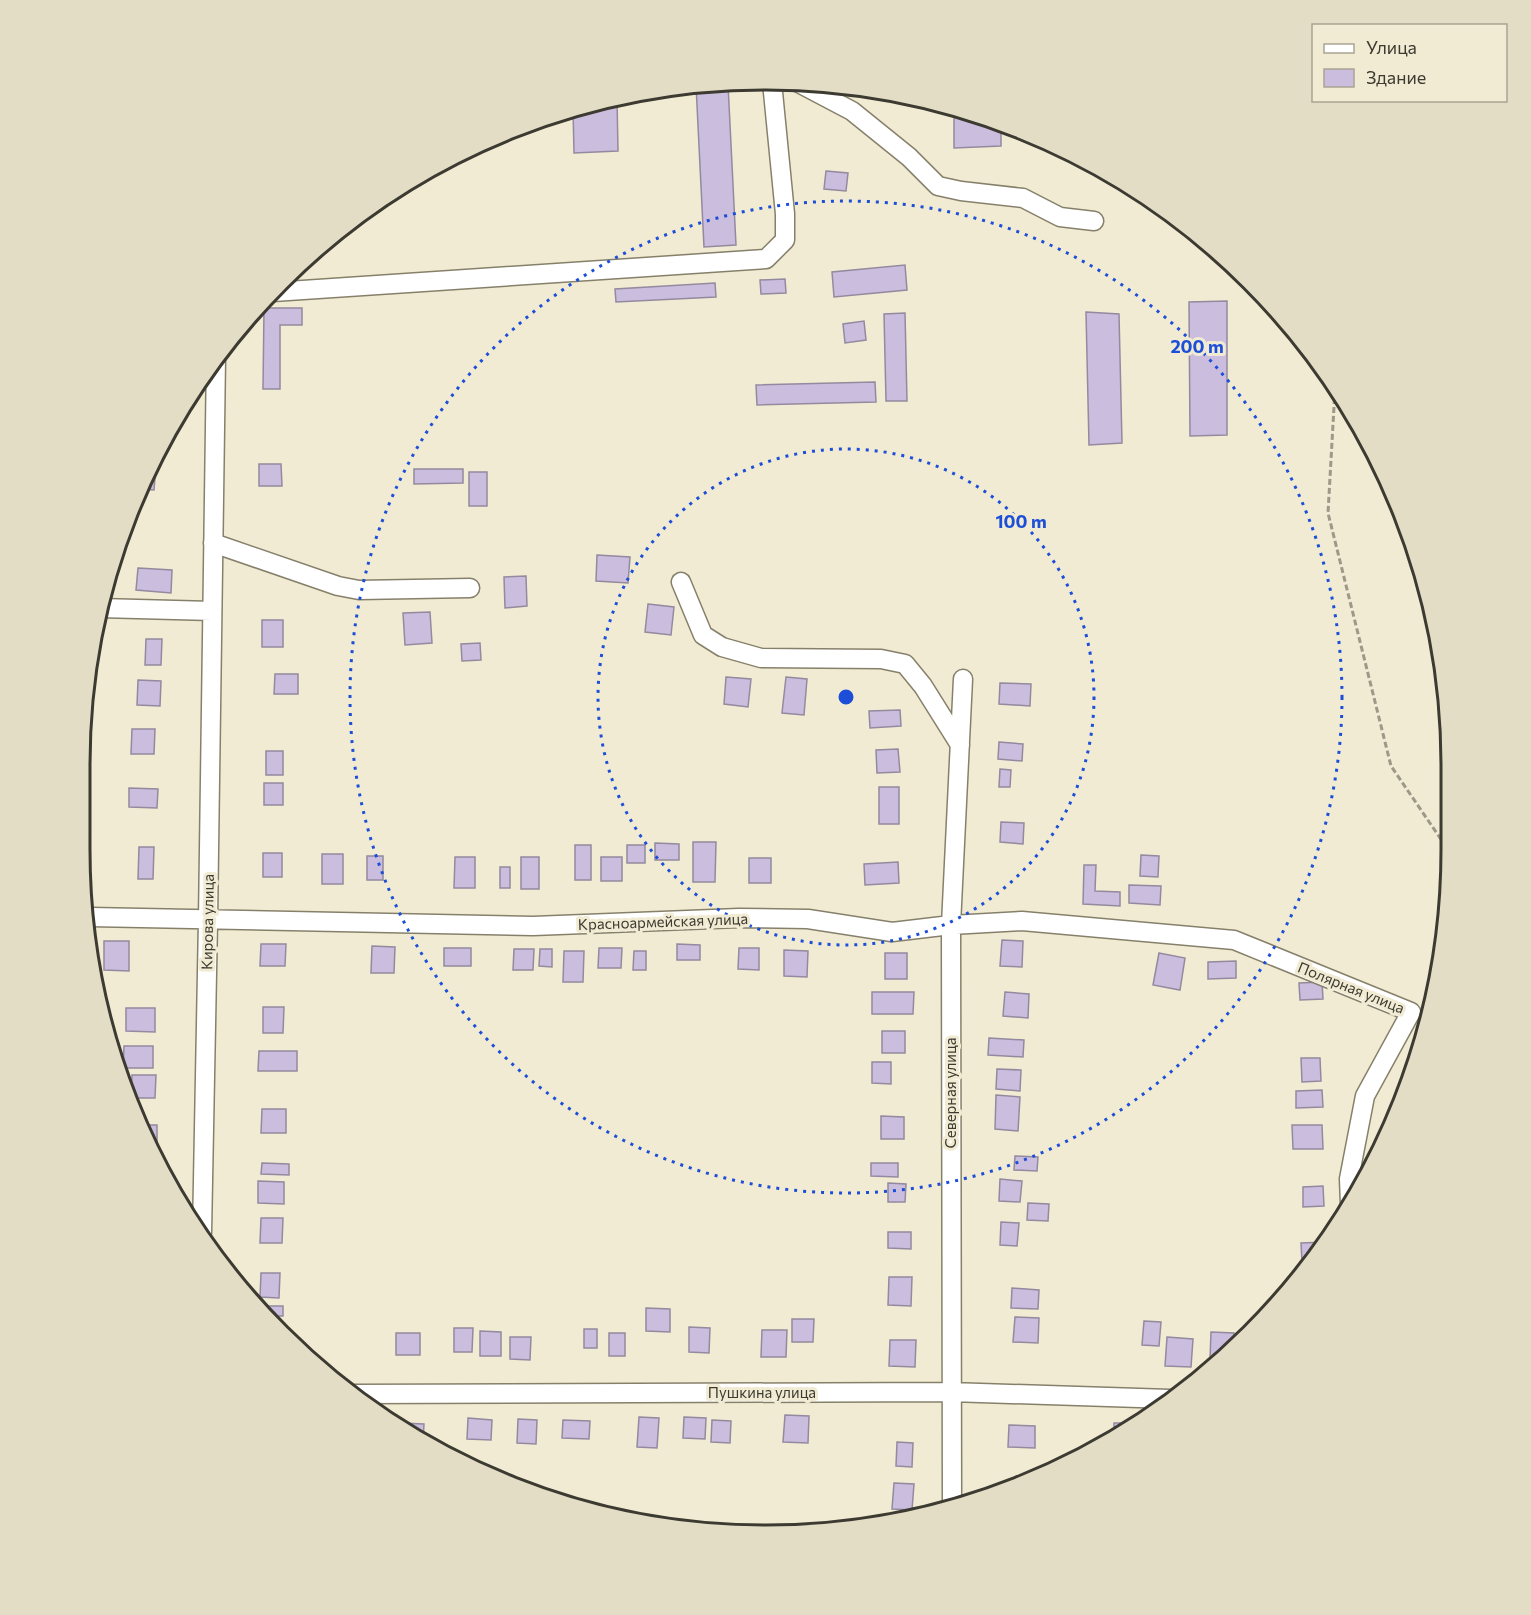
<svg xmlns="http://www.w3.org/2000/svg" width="1531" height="1615" font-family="Commissioner,sans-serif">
	<rect width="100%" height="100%" fill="#f1ebd3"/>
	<!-- building -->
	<path fill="#cbbdde" stroke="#938a9f" stroke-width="1.5" d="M728,84L736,245L704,247L696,85Z
		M617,99L618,151L574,153L573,109Z
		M954,107L1001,125V146L954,148Z
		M826,171L848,173L846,191L824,189Z
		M905,265L907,290L834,297L832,272Z
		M785,279L786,293L761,294L760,280Z
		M715,283L716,297L616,302L615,289Z
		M1227,301V435L1190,436L1189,302Z
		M264,308H302V325H280V389H263Z
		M1086,312L1119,314L1122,443L1089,445Z
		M905,313L907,401H886L884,314Z
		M864,321L866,340L845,343L843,324Z
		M875,382L876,402L757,405L756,385Z
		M259,464H281L282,486H259Z
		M149,465L156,466L154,490L140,489Z
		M414,469H463V483L414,484Z
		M469,472H487V506H469Z
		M597,555L630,557L628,583L596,581Z
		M138,568L172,570L171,593L136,590Z
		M526,576L527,606L505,608L504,577Z
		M648,604L674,607L671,635L645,632Z
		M430,612L432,643L405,645L403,613Z
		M262,620H283V647H262Z
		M146,639H162L161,665H145Z
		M480,643L481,660L462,661L461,644Z
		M275,674H298V694H274Z
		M726,677L751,679L748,707L724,704Z
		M786,677L807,679L804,715L782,713Z
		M138,680L161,681L160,706L137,705Z
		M1000,683L1031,684L1030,706L999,704Z
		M900,710L901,726L870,728L869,711Z
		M132,729H155L154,754H131Z
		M999,742L1023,744L1022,761L998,759Z
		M898,749L900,772L877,773L876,750Z
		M266,751H283V775H266Z
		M1000,769L1011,770L1010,787H999Z
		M264,783H283V805H264Z
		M879,787H899V824H879Z
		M129,788L158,789L157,808L129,807Z
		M1001,822L1024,823L1023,844L1000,842Z
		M693,842H716L715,882H693Z
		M655,843L679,844V860H655Z
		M575,845H591V880H575Z
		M627,845H645V863H627Z
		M139,847H154L153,879H138Z
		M263,853H282V877H263Z
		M322,854H343V884H322Z
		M1141,855L1159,856L1158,877L1140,876Z
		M367,856H383V880H367Z
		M455,857H475V888H454Z
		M521,857H539V889H521Z
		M601,857H622V881H601Z
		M749,858H771V883H749Z
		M898,862L899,883L865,885L864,864Z
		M1084,865H1096L1095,891L1120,892V906L1083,904Z
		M500,867H510V888H500Z
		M1129,885L1161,886L1160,905L1129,903Z
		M1002,940L1023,941L1022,967L1000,966Z
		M104,941H129V971L104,970Z
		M261,944H286L285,966H260Z
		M677,944L700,945V960H677Z
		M372,946L395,947L394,973H371Z
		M444,948H471V966H444Z
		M599,948H622L621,968H598Z
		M739,948H759V970L738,969Z
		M514,949H534L533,970H513Z
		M540,949H552V967L539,966Z
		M784,950L808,951L807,977L784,976Z
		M564,951H584L583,982H563Z
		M634,951H646V970H633Z
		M885,953H907V979H885Z
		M1159,953L1185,958L1180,990L1153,985Z
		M1236,961V978L1208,979V962Z
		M1322,982L1323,999L1300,1000L1299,983Z
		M872,992H914L913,1014H872Z
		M1005,992L1029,994L1028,1018L1003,1016Z
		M263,1007H284L283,1033H263Z
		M126,1008H155V1032L126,1031Z
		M882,1031H905V1053H882Z
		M989,1038L1024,1040L1023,1057L988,1055Z
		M124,1046H153V1068H123Z
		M259,1051H297V1071H258Z
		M1301,1058H1320L1321,1081L1302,1082Z
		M872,1062H891V1084L872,1083Z
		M997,1069L1021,1070L1020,1091L996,1089Z
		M132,1075H156L155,1098H131Z
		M1322,1090L1323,1107L1296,1108V1091Z
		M996,1095L1020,1097L1018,1131L995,1129Z
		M262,1109H286V1133H261Z
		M881,1116L904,1117V1139H881Z
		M141,1125H157V1151H154L141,1129Z
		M1292,1125H1322L1323,1149H1293Z
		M1015,1156L1038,1157L1037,1171L1014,1170Z
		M262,1163L289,1164V1175L261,1174Z
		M871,1163H898V1177L871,1176Z
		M1000,1179L1022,1181L1020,1202L999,1201Z
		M258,1181L284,1182V1204L258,1203Z
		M888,1183L906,1184L905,1202H888Z
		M1323,1186L1324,1206L1303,1207V1187Z
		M1028,1203L1049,1204L1048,1221L1027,1220Z
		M261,1218H283L282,1243H260Z
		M1001,1222L1019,1223L1017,1246L1000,1245Z
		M888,1232H911V1249L888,1248Z
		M1326,1242L1309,1262H1302L1301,1243Z
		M261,1273H280L279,1298L260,1297Z
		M889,1277H912L911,1306L888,1305Z
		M1012,1288L1039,1290L1038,1309L1011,1308Z
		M260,1306H283V1316H267Z
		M646,1308L670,1309V1332L646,1331Z
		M1015,1317L1039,1318L1038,1343L1013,1342Z
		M792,1319H814L813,1342H792Z
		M1144,1321L1161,1322L1159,1346L1142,1345Z
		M689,1327L710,1328L709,1353L689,1352Z
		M454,1328H473L472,1352H454Z
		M584,1329H597V1348H584Z
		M762,1330H787L786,1357H761Z
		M480,1331L501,1332V1356H480Z
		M1211,1332L1234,1333L1233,1348L1223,1360L1210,1359Z
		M396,1333H420V1355H396Z
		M609,1333H625V1356H609Z
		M510,1337H531L530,1360L510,1359Z
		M1167,1337L1193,1339L1191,1367L1165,1366Z
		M890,1340H916L915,1367L889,1366Z
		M785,1415L809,1416L808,1443L783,1442Z
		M639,1417L659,1418L657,1448L637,1447Z
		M684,1417L706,1418L705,1439L683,1438Z
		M468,1418L492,1420L491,1440L467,1439Z
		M518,1419L537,1420L536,1444L517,1443Z
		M563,1420L590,1421L589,1439L562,1438Z
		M712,1420L731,1421L730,1443L711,1442Z
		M401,1423L424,1424L423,1444L401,1428Z
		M1114,1423H1137L1114,1440Z
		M1009,1425L1035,1426V1448L1008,1447Z
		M897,1442L913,1443L912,1467L896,1466Z
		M894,1483L914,1484L912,1510L892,1509Z"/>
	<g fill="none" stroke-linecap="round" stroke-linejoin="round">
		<defs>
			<path id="minor" d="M795,81L852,111L909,157L938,186L961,191L1023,198L1060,217L1094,221
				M273,292L766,259L785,240V214L772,82
				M213,543L338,586L359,590L470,588
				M681,582L703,635L722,647L761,658L881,659L905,664L923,686L960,745
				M100,608L212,611
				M90,917L533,926L739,918L808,919L892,932L951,925L1022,921L1234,940L1411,1012L1365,1096L1349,1179L1350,1204
				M202,1233L208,920L216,357
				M354,1394L950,1392L1170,1399
				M952,1507L951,925L963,679"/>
		</defs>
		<!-- minor casing -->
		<use href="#minor" stroke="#86806b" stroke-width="21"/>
		<!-- path -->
		<path stroke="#9d9988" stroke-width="3" stroke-dasharray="6 3" stroke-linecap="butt" d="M1335,389L1328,513L1391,766L1451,854"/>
		<!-- minor -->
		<use href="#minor" stroke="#fff" stroke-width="18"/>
	</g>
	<!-- distance rings -->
	<g fill="none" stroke="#1d4ed8" stroke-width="3" stroke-dasharray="3 6">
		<circle cx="846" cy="697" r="248"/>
		<circle cx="846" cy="697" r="496"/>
	</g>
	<g text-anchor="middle" stroke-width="6" stroke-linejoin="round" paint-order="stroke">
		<!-- street labels -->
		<g font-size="15" fill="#3c3a31" stroke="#f1ebd3">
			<text transform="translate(208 922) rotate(-89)" y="5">Кирова улица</text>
			<text transform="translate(663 922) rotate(-2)" y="5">Красноармейская улица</text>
			<text transform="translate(1351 988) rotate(22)" y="5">Полярная улица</text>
			<text transform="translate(951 1093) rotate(-90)" y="5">Северная улица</text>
			<text x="762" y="1398">Пушкина улица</text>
		</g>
	</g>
	<!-- crop -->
	<path d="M0 0H1531V1615H0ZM765 90H766A675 675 0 0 1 1441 765V850A675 675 0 0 1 766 1525H765A675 675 0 0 1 90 850V765A675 675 0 0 1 765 90Z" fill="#e3ddc6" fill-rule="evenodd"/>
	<path fill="none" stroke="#3c3a31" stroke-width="3" d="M765 90H766A675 675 0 0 1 1441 765V850A675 675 0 0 1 766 1525H765A675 675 0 0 1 90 850V765A675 675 0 0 1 765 90Z"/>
	<circle cx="846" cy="697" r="9" fill="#1d4ed8" stroke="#f1ebd3" stroke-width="3"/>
	<g font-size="18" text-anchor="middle" font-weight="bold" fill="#1d4ed8" stroke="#f1ebd3" stroke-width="6" stroke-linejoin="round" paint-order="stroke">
		<text x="1197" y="353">200 m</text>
		<text x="1021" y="528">100 m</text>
	</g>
	<!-- legend -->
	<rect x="1312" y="24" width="195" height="78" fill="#f1ebd3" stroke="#a9a492" stroke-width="1.5"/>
	<rect x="1324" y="44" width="30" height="9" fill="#ffffff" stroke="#a9a492" stroke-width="1.5"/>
	<text x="1366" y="54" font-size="18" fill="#3c3a31">Улица</text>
	<rect x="1324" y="69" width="30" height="18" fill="#cbbdde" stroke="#a9a492" stroke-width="1.5"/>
	<text x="1366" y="84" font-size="18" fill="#3c3a31">Здание</text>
</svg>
